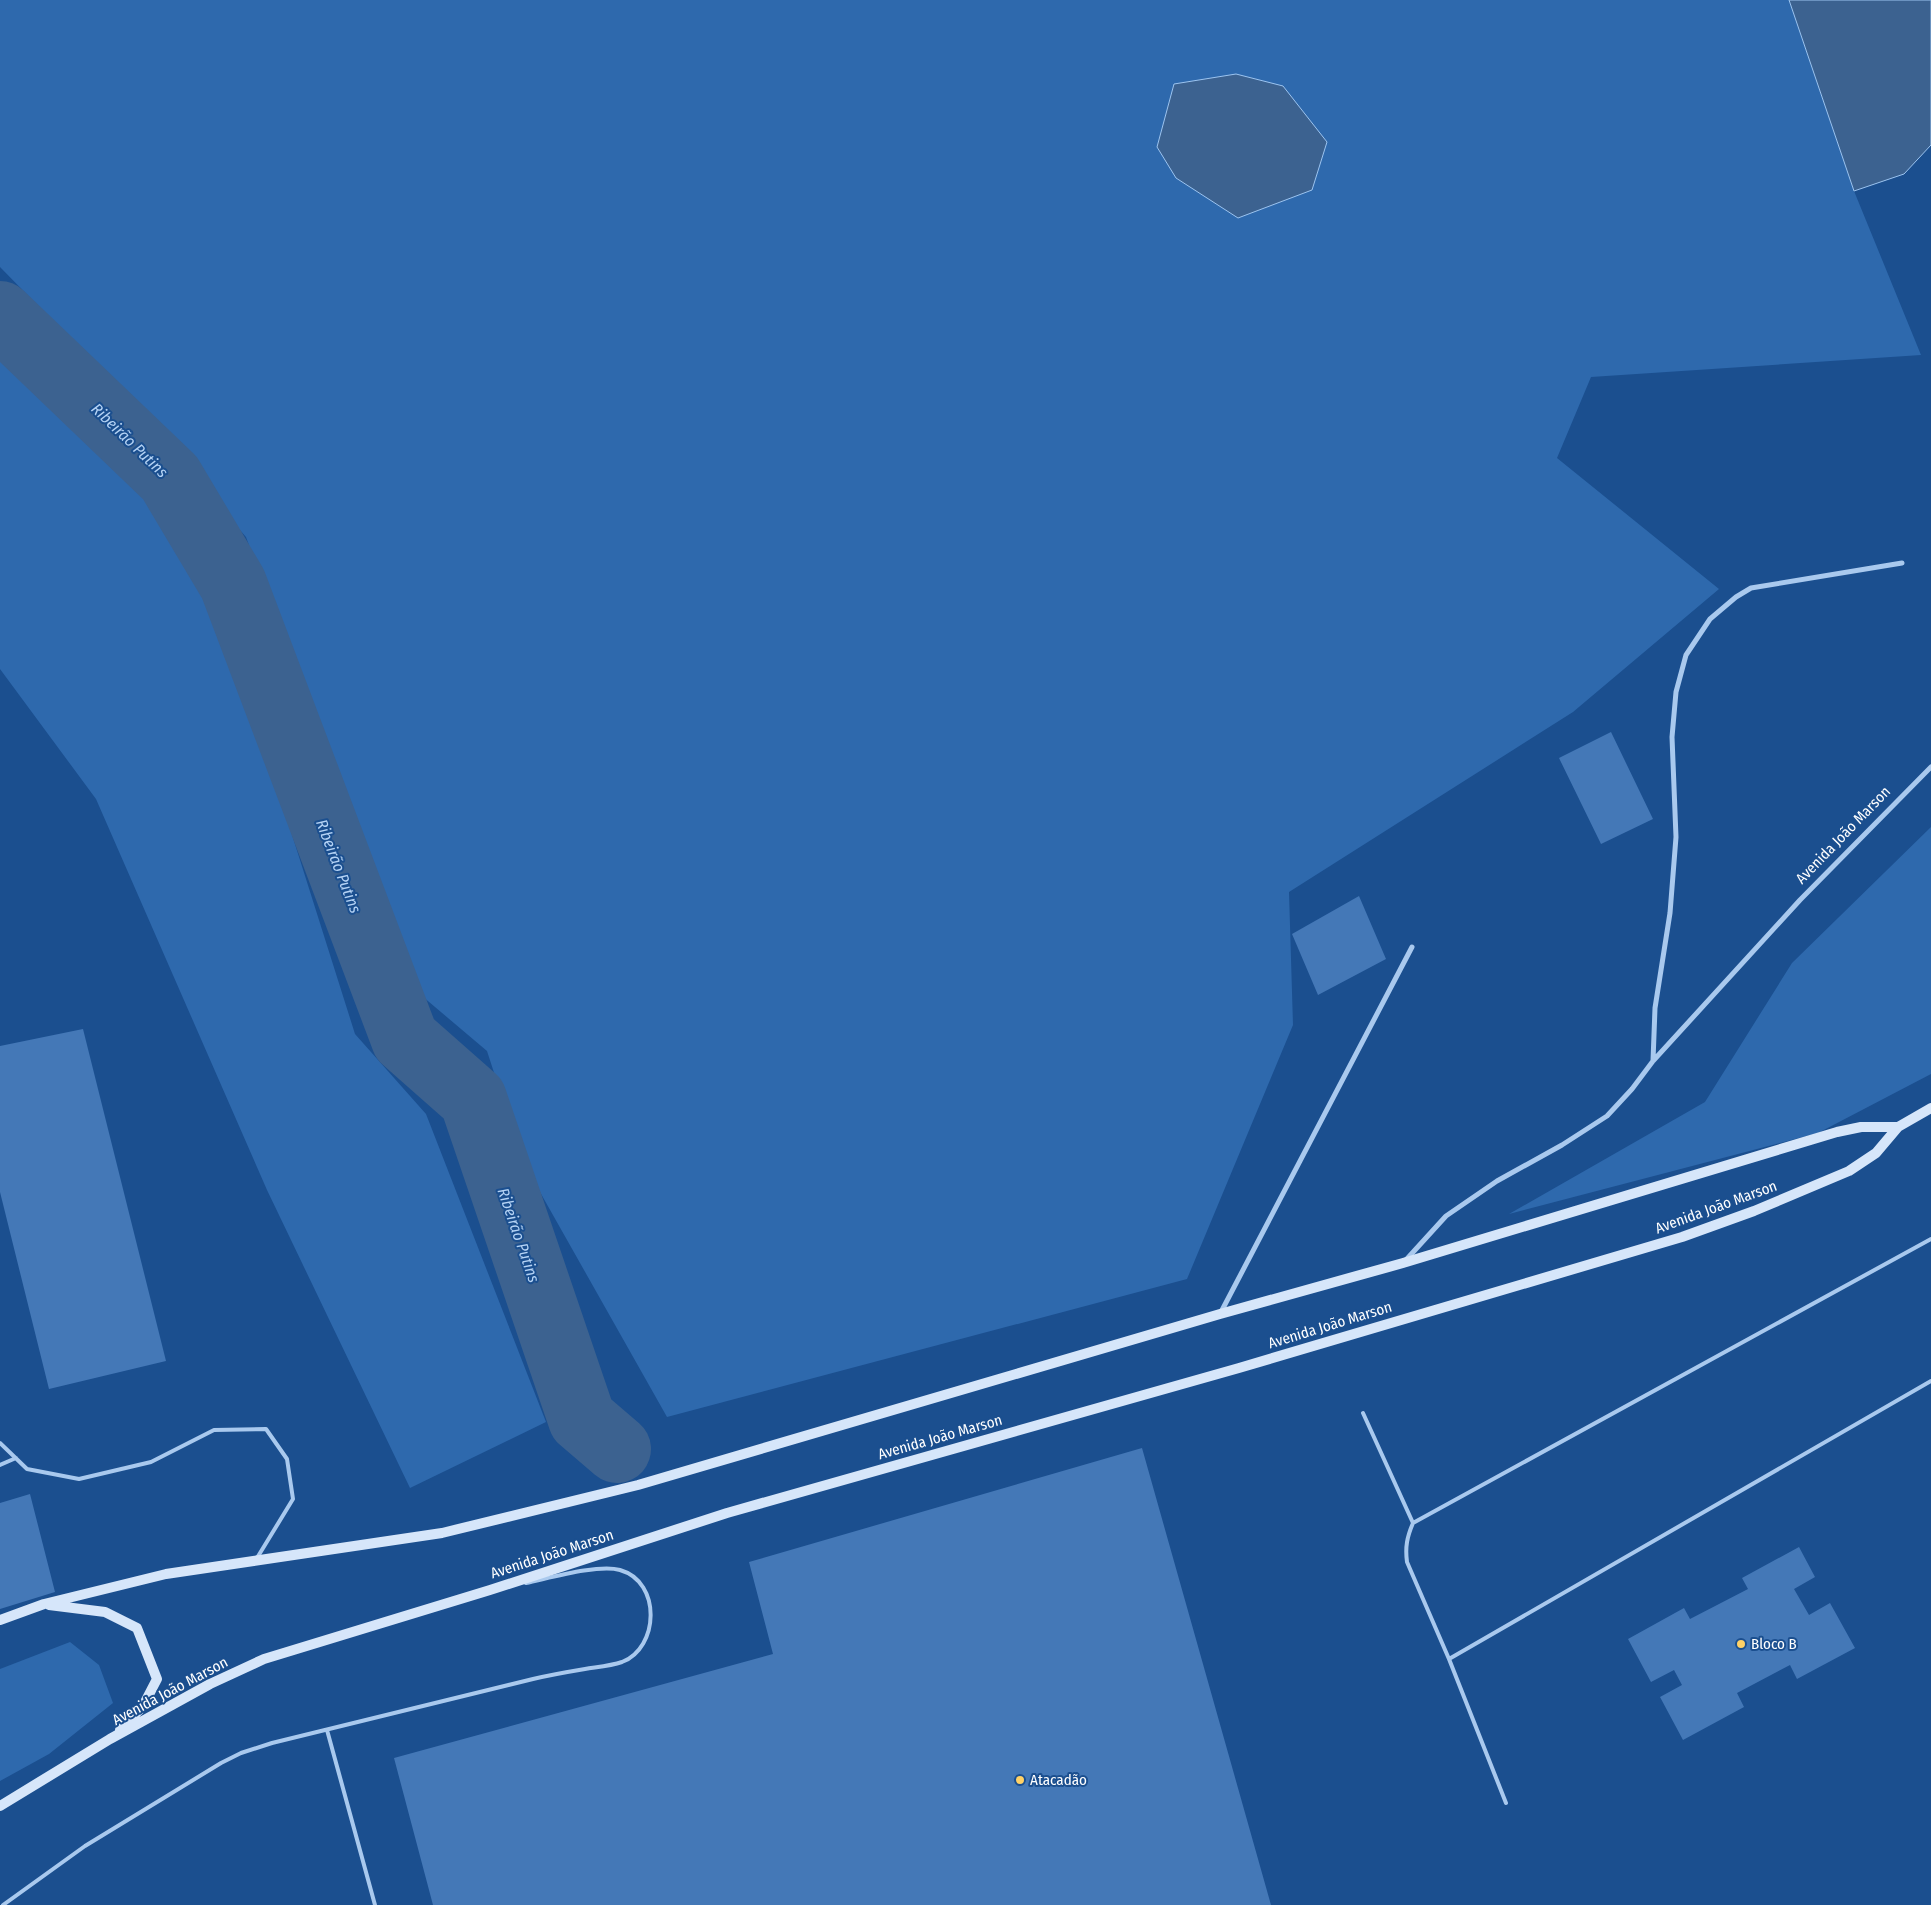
<svg xmlns="http://www.w3.org/2000/svg" width="1931" height="1905" font-family="'Fira Sans Condensed',sans-serif">
	<rect width="100%" height="100%" fill="#1b4f8f"/>
	<!-- green -->
	<path fill="#2e69ad" d="M0,0H1789L1854,191L1921,355L1591,377L1557,458L1719,589L1573,712L1289,892L1293,1025L1187,1279L667,1417L523,1162L487,1051L409,985L246,537L101,370L0,267Z
		M0,339L140,484L221,610L355,1034L426,1114L546,1422L410,1488L267,1190L96,799L0,669Z
		M1931,827V1074L1818,1133L1509,1214L1705,1102L1792,963Z
		M70,1642L99,1665L113,1703L49,1754L0,1781V1669Z"/>
	<!-- water -->
	<path fill="#3c6290" stroke="#9cc4f0" d="M1789,0H1931V145L1904,174L1854,191Z
		M1236,74L1283,86L1327,142L1312,190L1238,218L1176,178L1157,147L1174,84Z"/>
	<g fill="none" stroke-linecap="round" stroke-linejoin="round">
		<!-- river -->
		<path stroke="#3c6290" stroke-width="68" d="M0,315L170,478L233,584L405,1039L473,1099L582,1419L617,1449"/>
	</g>
	<!-- building -->
	<path fill="#4478b7" d="M1611,732L1653,819L1601,844L1559,758Z
		M1359,896L1386,959L1318,995L1292,934Z
		M83,1029L166,1361L49,1389L0,1192V1046Z
		M1142,1448L1271,1905H433L394,1758L773,1654L749,1562Z
		M30,1494L55,1592L0,1609V1503Z
		M1799,1547L1815,1577L1794,1589L1809,1615L1830,1603L1855,1648L1797,1679L1790,1665L1737,1693L1744,1707L1683,1740L1660,1697L1682,1685L1674,1670L1651,1682L1628,1639L1684,1608L1690,1619L1748,1589L1742,1578Z"/>
	<g fill="none" stroke-linecap="round" stroke-linejoin="round">
		<!-- lane -->
		<path stroke="#a9c9ee" stroke-width="4" d="M1363,1413L1413,1523C1407,1537 1405,1547 1407,1562L1449,1659L1506,1803
			M0,1443L27,1469L79,1479L151,1462L214,1430L266,1429L287,1459L293,1499L257,1558
			M0,1465L16,1458
			M1413,1523L1931,1239
			M1449,1659L1931,1381
			M327,1730L375,1905
			M3,1905L85,1846L221,1763L241,1753L272,1743C359,1722 446,1701 533,1679C550,1675 567,1672 585,1669C597,1667 610,1666 622,1662C659,1648 662,1582 620,1570C598,1564 550,1578 526,1583"/>
		<!-- street -->
		<path stroke="#a9c9ee" stroke-width="5" d="M1653,1061L1655,1008L1670,913L1676,837L1672,737L1676,692L1686,655L1710,619L1736,597L1751,588L1902,563
			M1405,1261L1446,1216L1497,1181L1562,1145L1607,1116L1632,1089L1653,1061L1800,900L1931,767
			M1220,1314L1412,947"/>
		<!-- secondary -->
		<path stroke="#d6e6fa" stroke-width="10" d="M49,1605L105,1612L137,1628L157,1679L143,1706L120,1730
			M0,1620L44,1604L166,1574L442,1533L638,1485L1220,1314L1403,1263L1837,1132L1861,1127H1898
			M0,1806L110,1739L210,1684L264,1659L490,1590L727,1513L1239,1368L1682,1237L1754,1211L1849,1171L1876,1153L1898,1127L1931,1108"/>
	</g>
	<!-- markers -->
	<g fill="#ffd166" stroke="#1b4f8f" stroke-width="2">
		<circle cx="1741" cy="1644" r="5"/>
		<circle cx="1020" cy="1780" r="5"/>
	</g>
	<g text-anchor="middle" stroke-width="4" stroke-linejoin="round" paint-order="stroke">
		<!-- street labels -->
		<g font-size="15" fill="#fff" stroke="#1b4f8f">
			<text transform="translate(1843 835) rotate(-46)" y="5">Avenida João Marson</text>
			<text transform="translate(1716 1207) rotate(-20)" y="5">Avenida João Marson</text>
			<text transform="translate(1330 1325) rotate(-17)" y="5">Avenida João Marson</text>
			<text transform="translate(940 1437) rotate(-16)" y="5">Avenida João Marson</text>
			<text transform="translate(552 1554) rotate(-18)" y="5">Avenida João Marson</text>
			<text transform="translate(170 1691) rotate(-28)" y="5">Avenida João Marson</text>
		</g>
		<!-- poi labels -->
		<g font-size="15" fill="#fff" stroke="#1b4f8f" text-anchor="start">
			<text x="1751" y="1649">Bloco B</text>
			<text x="1030" y="1785">Atacadão</text>
		</g>
		<!-- water labels -->
		<g font-size="16" font-style="italic" fill="#b5d3f5" stroke="#1b4f8f">
			<text transform="translate(130 440) rotate(44)" y="6">Ribeirão Putins</text>
			<text transform="translate(339 866) rotate(69)" y="6">Ribeirão Putins</text>
			<text transform="translate(519 1235) rotate(71)" y="6">Ribeirão Putins</text>
		</g>
	</g>
</svg>
